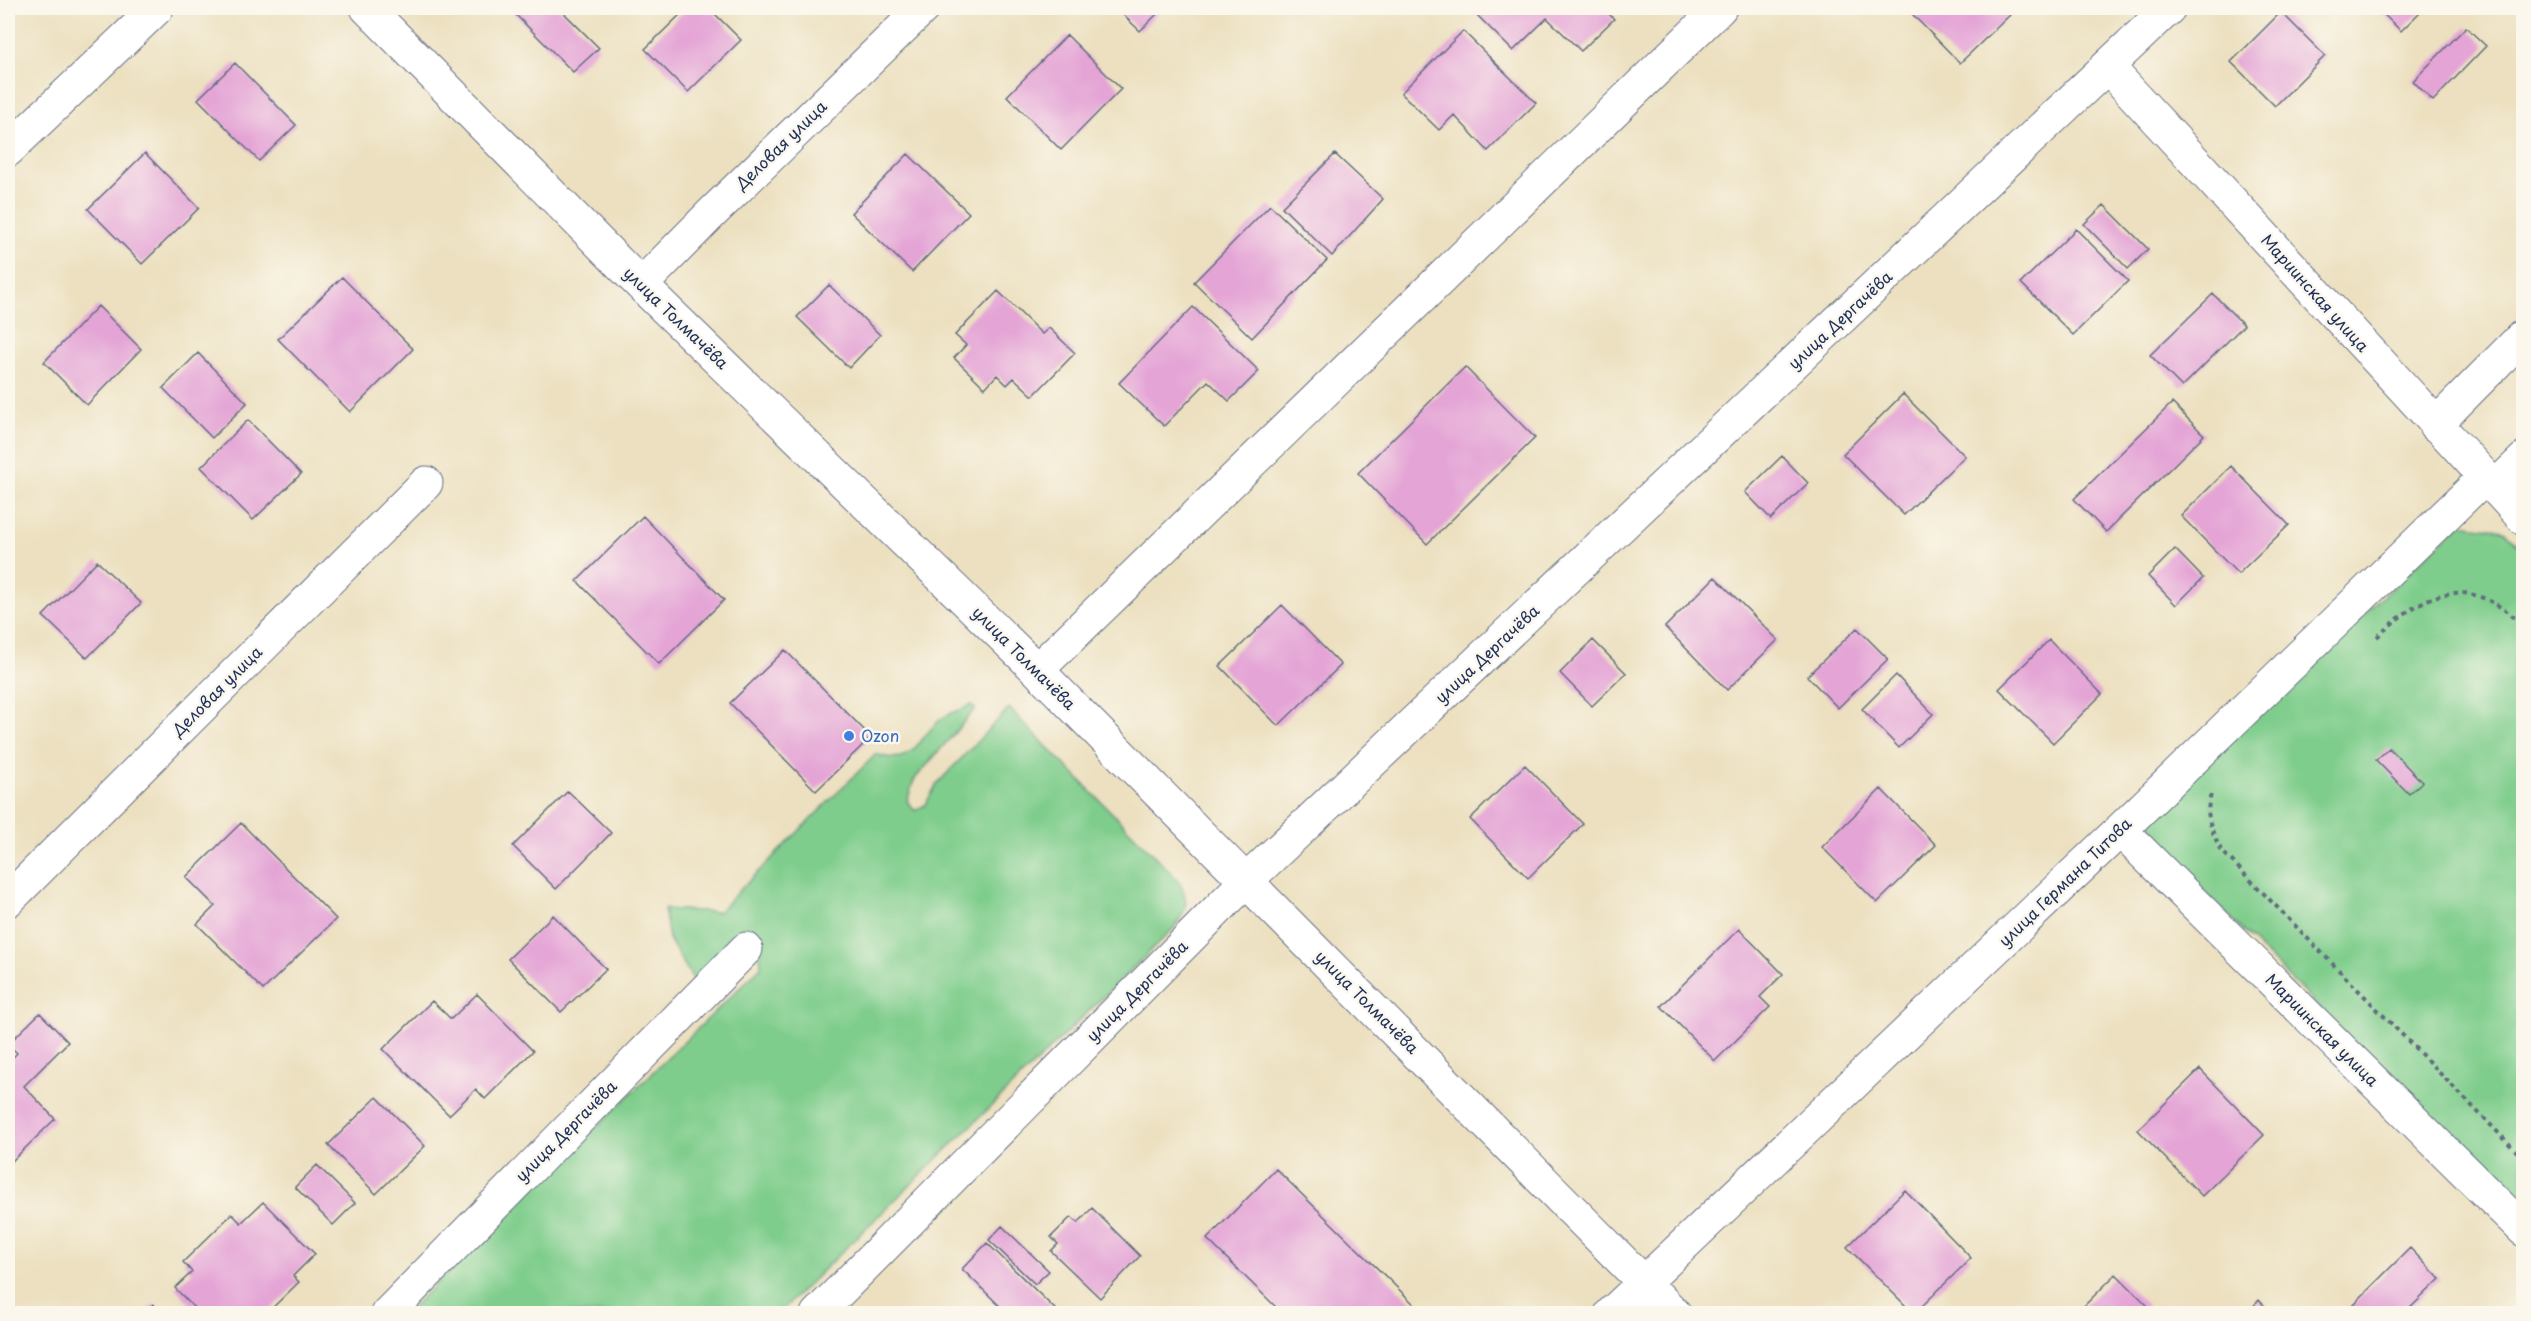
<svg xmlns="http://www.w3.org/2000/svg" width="2531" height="1321" font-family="'Playpen Sans',sans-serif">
	<rect width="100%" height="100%" fill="#fbf7ec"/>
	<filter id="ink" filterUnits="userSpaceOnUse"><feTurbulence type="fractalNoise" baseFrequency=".0167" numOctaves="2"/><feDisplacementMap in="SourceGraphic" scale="12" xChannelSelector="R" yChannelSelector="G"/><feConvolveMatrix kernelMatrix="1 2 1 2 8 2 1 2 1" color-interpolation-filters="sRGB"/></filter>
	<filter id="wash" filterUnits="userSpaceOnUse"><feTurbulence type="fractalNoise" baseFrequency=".008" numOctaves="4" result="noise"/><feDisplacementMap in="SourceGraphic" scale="24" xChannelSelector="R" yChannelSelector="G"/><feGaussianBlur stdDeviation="1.35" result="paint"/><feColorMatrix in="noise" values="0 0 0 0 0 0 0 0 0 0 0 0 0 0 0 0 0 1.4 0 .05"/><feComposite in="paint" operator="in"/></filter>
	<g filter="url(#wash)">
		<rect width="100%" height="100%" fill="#ece0c0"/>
		<!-- green -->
		<path fill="#7fcd8c" stroke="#4d7e75" stroke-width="1.5" d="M2461,524L2504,530L2524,552L2523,1215L2156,843L2150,822L2156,806Z
			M971,705L975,709L914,780L907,801L915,811L925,805L937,784L1009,708L1179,881C1190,902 1187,911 1173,929L779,1313L405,1314L761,967L760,952L696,984L669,939L664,909L718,912L876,754C916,769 917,735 944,717C952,712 963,709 971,705Z"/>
		<g id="blocks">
			<!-- building -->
			<path fill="#e4a4d6" d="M509,8H559L599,48L573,72Z
				M687,8H709L741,40L688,92L645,49Z
				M1116,8H1163L1140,31Z
				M1470,8H1603L1614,19L1581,51L1547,18L1513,51Z
				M1921,8H2009L2013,12L1960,63L1913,15Z
				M2377,8H2424L2401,31Z
				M2281,12L2325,56L2275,106L2231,62Z
				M2466,27L2486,46L2433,101L2413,81Z
				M1463,31L1536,103L1488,151L1454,115L1439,130L1401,93Z
				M1067,35L1121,89L1061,150L1007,96Z
				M235,63L296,125L259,161L198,99Z
				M145,153L199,208L142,264L88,209Z
				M908,154L969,213L912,272L851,213Z
				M1335,154L1383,199L1332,256L1282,207Z
				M1270,205L1327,260L1252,338L1194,282Z
				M2104,205L2148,249L2128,269L2084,224Z
				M2076,229L2128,281L2073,335L2021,283Z
				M342,277L413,349L350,412L278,339Z
				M829,285L880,335L849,368L797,317Z
				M998,291L1042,334L1049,328L1075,353L1033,396L1014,378L1007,385L997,375L985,388L954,358L966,345L955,335Z
				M2213,294L2244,325L2182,387L2150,355Z
				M98,306L141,349L87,405L44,362Z
				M1193,307L1259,371L1229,401L1208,381L1164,426L1119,383Z
				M198,353L247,403L212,438L163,388Z
				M1465,367L1535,438L1427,544L1358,473Z
				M1903,394L1965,456L1904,515L1843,454Z
				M2172,403L2204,435L2106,532L2074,499Z
				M248,420L301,474L253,520L201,467Z
				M1782,456L1808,483L1771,519L1745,492Z
				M2231,466L2289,525L2238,574L2181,516Z
				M643,516L724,600L659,664L577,581Z
				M2175,549L2203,578L2176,605L2148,576Z
				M97,561L141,603L87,658L43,616Z
				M1715,577L1778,640L1727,690L1665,627Z
				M1282,605L1341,665L1278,726L1220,666Z
				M1857,628L1888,659L1838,708L1807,676Z
				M1593,640L1626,673L1592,706L1560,673Z
				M2049,640L2102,694L2053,743L1999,689Z
				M785,650L871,737L816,791L730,703Z
				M1896,675L1933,714L1899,748L1862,709Z
				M2389,748L2422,782L2409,794L2376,760Z
				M1525,765L1583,824L1528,878L1470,819Z
				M1881,789L1936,845L1877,903L1822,847Z
				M568,791L611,833L556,889L513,846Z
				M241,823L336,919L263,990L197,924L215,906L186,877Z
				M553,915L606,969L561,1012L508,959Z
				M1739,929L1783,974L1760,997L1770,1007L1715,1061L1661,1006Z
				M477,994L533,1051L485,1099L476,1089L449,1115L383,1049L432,1001L451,1019Z
				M40,1013L68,1042L24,1086L55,1119L9,1164L8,1063L17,1053L8,1044Z
				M2200,1069L2264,1135L2202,1196L2138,1130Z
				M377,1097L425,1146L376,1194L328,1145Z
				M317,1165L355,1203L333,1225L295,1187Z
				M1276,1169L1424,1314H1283L1207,1239Z
				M1905,1190L1971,1258L1914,1314L1847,1247Z
				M263,1202L315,1254L293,1276L299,1282L266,1314H200L175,1288L192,1272L183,1262L232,1214L241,1223Z
				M1092,1208L1140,1256L1100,1298L1051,1251L1058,1244L1051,1237L1071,1217L1078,1223Z
				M1002,1226L1049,1271L1035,1284L989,1240Z
				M987,1243L1060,1314H1008L962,1269Z
				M2410,1248L2440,1279L2404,1314H2344Z
				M2116,1274L2147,1305L2138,1314H2076Z
				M2259,1300L2272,1314H2246Z
				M153,1304L163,1314H143Z"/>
		</g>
	</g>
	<g filter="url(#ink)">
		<use href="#blocks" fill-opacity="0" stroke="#646d80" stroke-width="1.5"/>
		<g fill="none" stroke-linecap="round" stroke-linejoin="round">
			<defs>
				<path id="minor" d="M367,8L641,285L1037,670L1675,1314
					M2108,67L2524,519
					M8,150L157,8
					M641,285L713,212L923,8
					M2435,425L2524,335
					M2494,488L2524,459
					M1037,670L1720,8
					M2120,830L2524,1230
					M8,900L426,483
					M387,1314L746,949
					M817,1314L1246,881L2169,8
					M1611,1314L2120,830L2484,478"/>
			</defs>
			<!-- minor casing -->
			<use href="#minor" stroke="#646d80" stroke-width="35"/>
			<!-- path -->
			<path stroke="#646d80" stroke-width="4" stroke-dasharray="4.5 4.5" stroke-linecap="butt" d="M2377,637C2427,590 2467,572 2524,626
				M2211,795C2204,815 2212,832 2221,850L2524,1159"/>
			<!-- minor -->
			<use href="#minor" stroke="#fff" stroke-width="33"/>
		</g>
	</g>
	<!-- markers -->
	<circle fill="#3f7fe0" stroke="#fbf7ec" stroke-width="2" cx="849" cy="736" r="6"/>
	<g text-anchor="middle" stroke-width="5" stroke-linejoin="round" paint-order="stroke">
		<!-- street labels -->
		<g font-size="16" fill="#1b2f5e" stroke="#fbf7ec">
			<text transform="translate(781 145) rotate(-44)" y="6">Деловая улица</text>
			<text transform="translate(2315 293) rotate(48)" y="6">Мариинская улица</text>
			<text transform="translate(676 318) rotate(44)" y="6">улица Толмачёва</text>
			<text transform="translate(1840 320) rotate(-43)" y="6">улица Дергачёва</text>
			<text transform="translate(1487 654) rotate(-43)" y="6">улица Дергачёва</text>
			<text transform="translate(1024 658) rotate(45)" y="6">улица Толмачёва</text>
			<text transform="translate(217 691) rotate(-45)" y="6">Деловая улица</text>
			<text transform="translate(2065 882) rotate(-44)" y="6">улица Германа Титова</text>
			<text transform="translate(1137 991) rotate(-45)" y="6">улица Дергачёва</text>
			<text transform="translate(1367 1002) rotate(45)" y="6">улица Толмачёва</text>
			<text transform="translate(2322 1030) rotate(45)" y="6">Мариинская улица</text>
			<text transform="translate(566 1131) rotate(-45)" y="6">улица Дергачёва</text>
		</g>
		<!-- shop labels -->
		<g font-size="16" fill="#366cbe" stroke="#fbf7ec" text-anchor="start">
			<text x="861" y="742">Ozon</text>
		</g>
	</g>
	<!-- margin -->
	<rect width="2531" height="1321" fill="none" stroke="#fbf7ec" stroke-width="30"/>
</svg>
